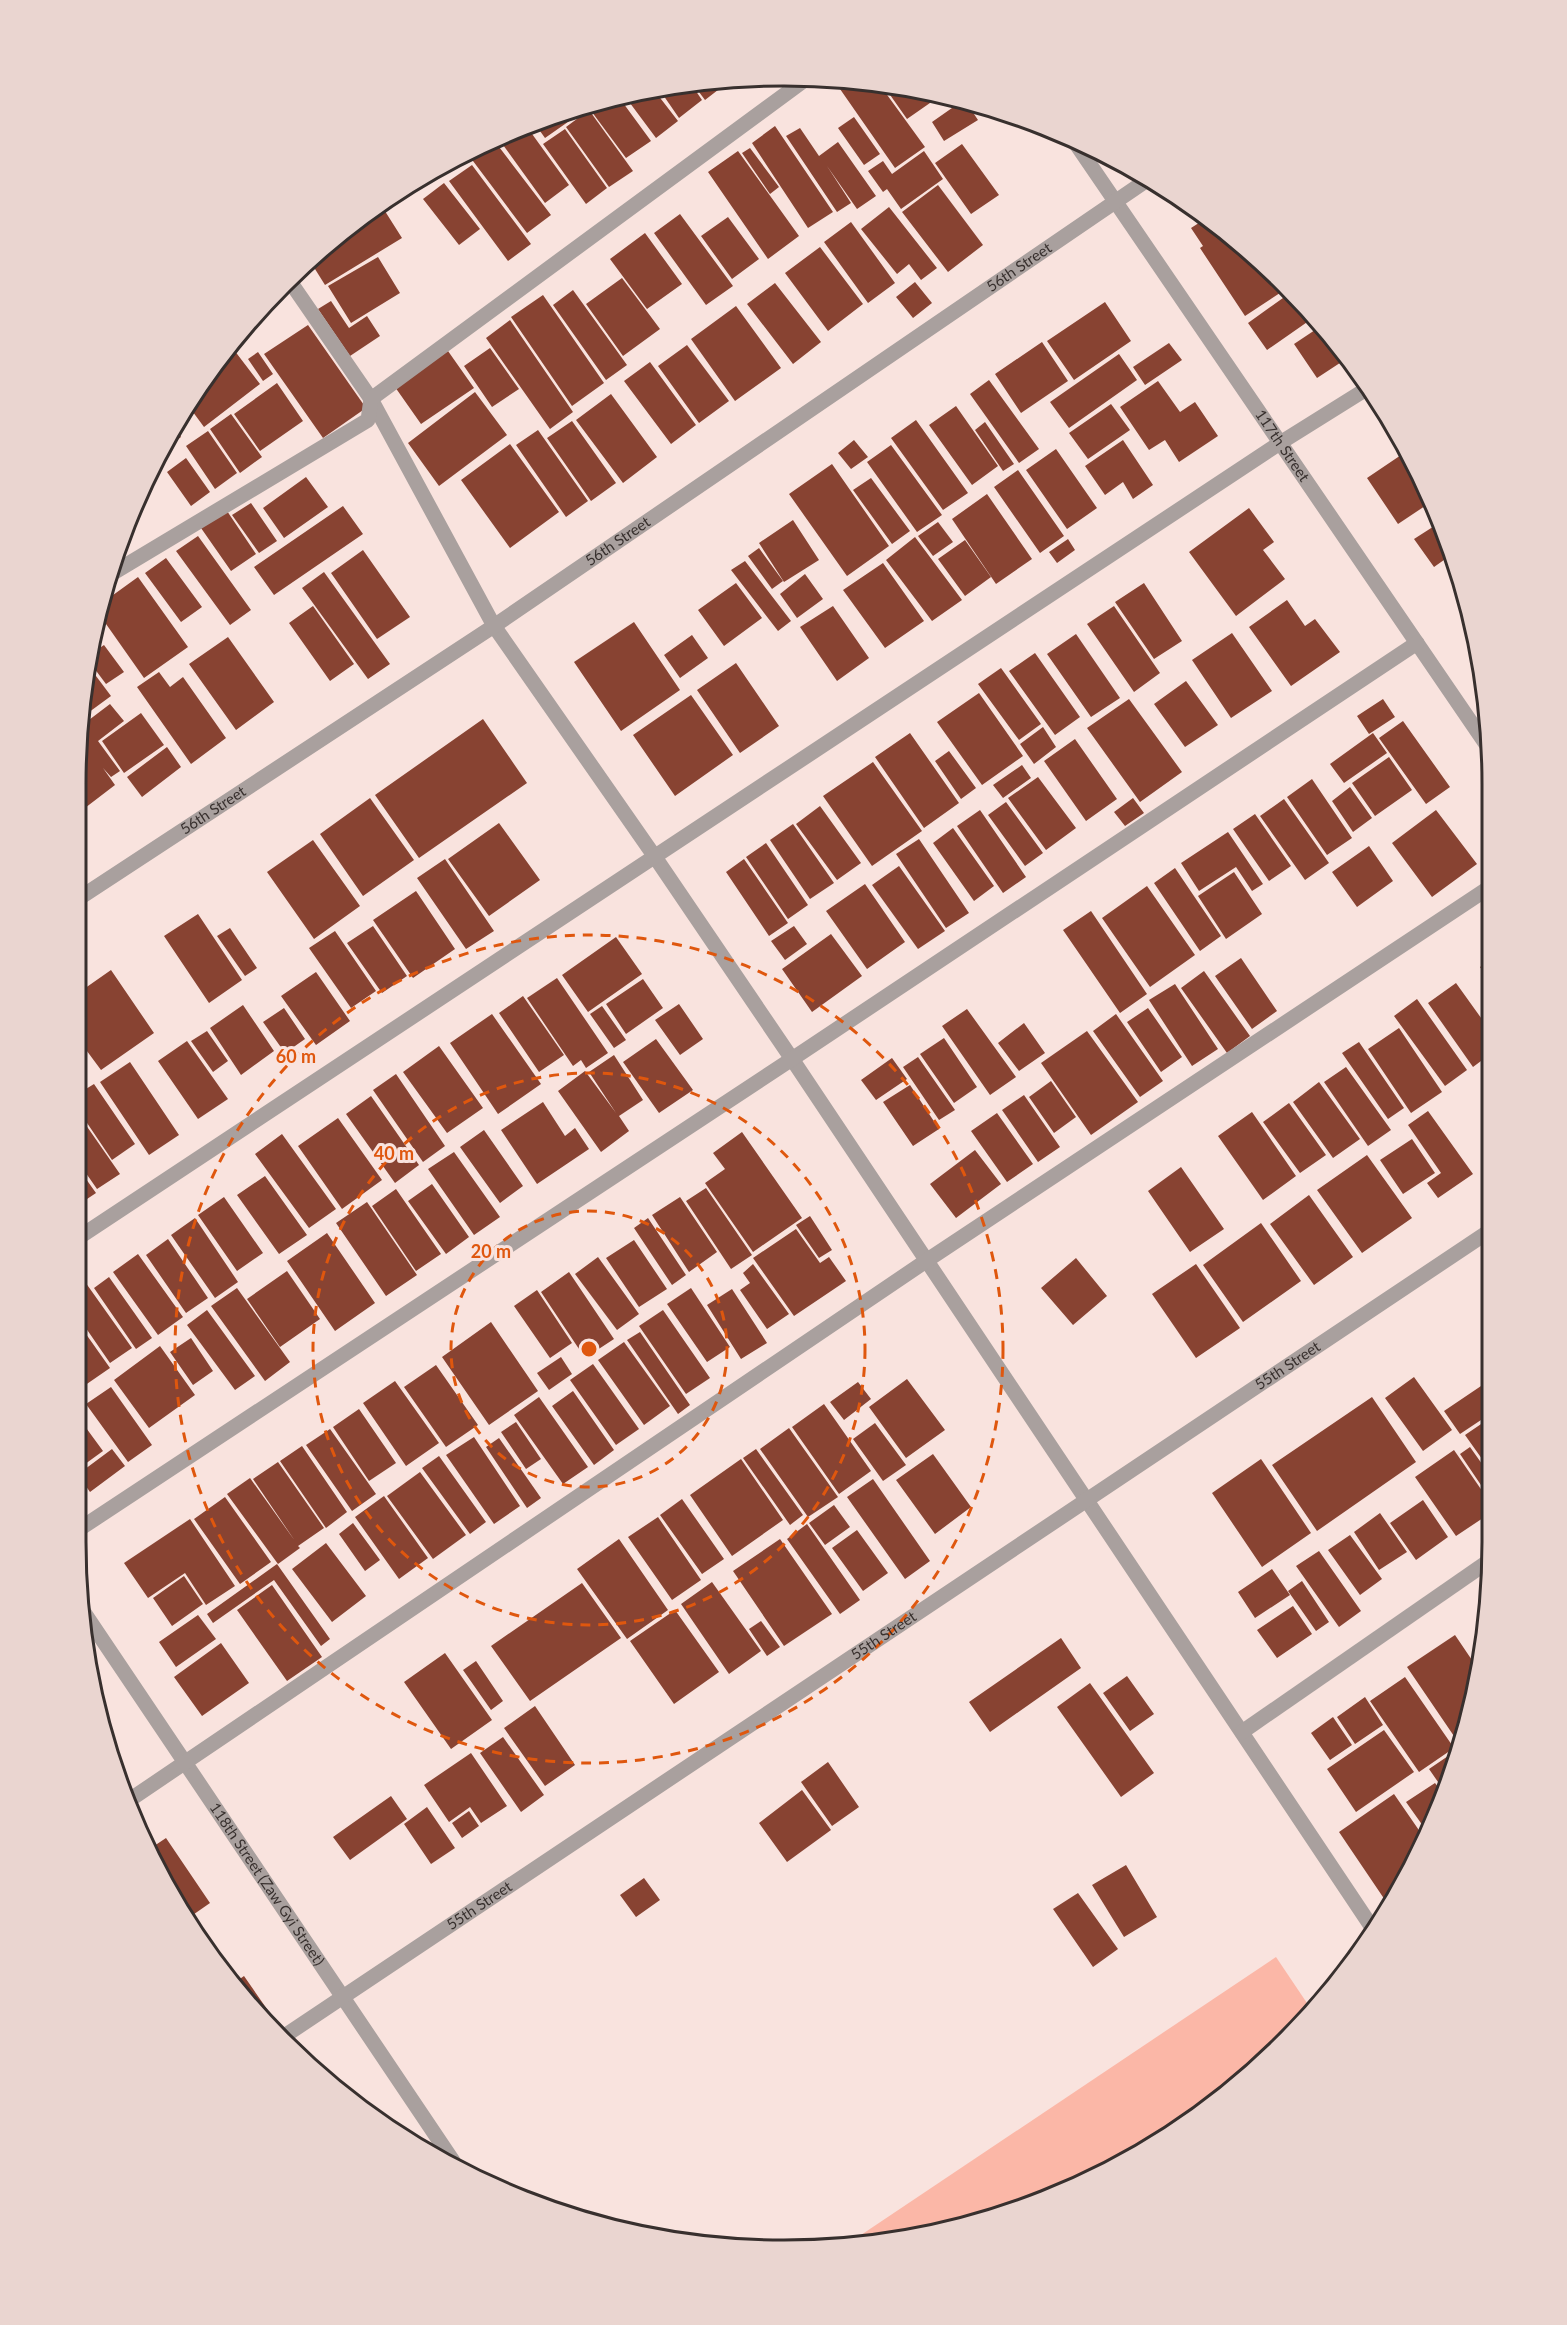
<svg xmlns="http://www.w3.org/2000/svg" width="1567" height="2325" font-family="Lato,sans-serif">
	<rect width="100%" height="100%" fill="#f9e3de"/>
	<!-- green -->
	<path fill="#fbb7a7" d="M1276,1957L1313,2012L1215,2103L1137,2155L1054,2196L922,2236L852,2241Z"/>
	<!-- building -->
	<path fill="#884332" d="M724,79L727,83L705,100L693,84Z
		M851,80L877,81L925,147L895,168L840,89Z
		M881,82L940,96L907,119Z
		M691,84L702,100L679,118L659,89Z
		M654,90L678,121L656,138L624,95Z
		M618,96L651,141L626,158L586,104Z
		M962,101L966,102L978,120L944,141L932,122Z
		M582,106L585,110L545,138L535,124Z
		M589,110L633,171L609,187L566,127Z
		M854,117L880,154L864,165L838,128Z
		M775,126L833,212L808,228L752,143Z
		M527,127L569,185L545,203L498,138Z
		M800,128L819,156L838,142L876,196L857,209L827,166L851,203L837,212L786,136Z
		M565,129L607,188L586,204L543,144Z
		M493,139L551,215L527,233L470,157Z
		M962,144L999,195L971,214L935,163Z
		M750,148L779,187L770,194L742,153Z
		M738,151L799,236L768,259L708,172Z
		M924,151L943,179L901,209L887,189L883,192L868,171L883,161L892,174Z
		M472,165L531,244L508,261L449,181Z
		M414,183L416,186L344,229L352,221Z
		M444,183L480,229L459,245L423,199Z
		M938,185L983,245L948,272L902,212Z
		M889,207L937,268L921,280L909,264L897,274L861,229Z
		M383,208L402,238L325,285L310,261L333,240Z
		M680,214L733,286L706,305L654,233Z
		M728,217L759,259L732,279L701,236Z
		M1205,219L1217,237L1225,232L1251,251L1286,289L1245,316L1200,248L1203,246L1191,228Z
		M851,222L895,283L868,303L824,242Z
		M645,233L682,284L647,309L610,259Z
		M820,247L863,304L828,331L785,273Z
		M378,257L400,293L351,323L328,286Z
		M622,278L660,329L623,356L586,304Z
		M915,282L932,303L913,318L896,297Z
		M775,283L821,342L793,364L747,304Z
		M573,290L627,365L606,380L553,305Z
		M1290,293L1313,318L1267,350L1248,323Z
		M543,295L604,383L572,406L511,317Z
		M331,301L349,328L367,316L380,336L350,356L318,309Z
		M1105,302L1131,341L1074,380L1047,341Z
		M736,306L781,368L735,401L691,339Z
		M510,320L573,412L550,429L486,338Z
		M308,325L366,408L323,438L264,354Z
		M1321,326L1349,357L1317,378L1294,344Z
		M1042,342L1068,381L1021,413L995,374Z
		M1169,343L1182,360L1145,385L1133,367Z
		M687,345L729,401L699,423L658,366Z
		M231,346L260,384L204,427L190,408Z
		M490,348L519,389L492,407L464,366Z
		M448,351L474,388L421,424L395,387Z
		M258,352L273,374L263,381L248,359Z
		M1119,354L1137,380L1069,428L1050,402Z
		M650,362L696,425L671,444L624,381Z
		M989,380L1039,449L1019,463L970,394Z
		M1158,381L1180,412L1195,402L1218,436L1179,462L1165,440L1149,450L1120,407Z
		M277,383L303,421L260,451L234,414Z
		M475,392L507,435L439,486L408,443Z
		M611,394L657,457L623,483L576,420Z
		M1111,404L1130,430L1088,459L1069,433Z
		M956,406L998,466L972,485L929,425Z
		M231,414L262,457L240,473L210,429Z
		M916,420L968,493L943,510L891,438Z
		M572,421L616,483L591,501L547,438Z
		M985,422L1014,464L1003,471L975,430Z
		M176,429L181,437L161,452V451Z
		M538,430L588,501L566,517L516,445Z
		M208,431L237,473L215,489L186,446Z
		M854,440L868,457L851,469L838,453Z
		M1123,440L1153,485L1133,499L1123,482L1105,495L1085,466Z
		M510,444L559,512L510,548L461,480Z
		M891,445L942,515L917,532L867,462Z
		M1056,449L1097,508L1067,529L1026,470Z
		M1407,451L1419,470L1431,502L1398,524L1367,478Z
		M186,458L210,492L191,506L167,472Z
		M832,464L889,546L847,576L789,494Z
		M1018,470L1064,536L1040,553L994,487Z
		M306,477L328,507L284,538L263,508Z
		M871,478L910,531L892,544L853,490Z
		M141,486L148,495L134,505Z
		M987,494L1032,559L996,584L952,519Z
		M251,503L277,541L259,553L232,515Z
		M343,506L363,534L274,595L254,567Z
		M1249,508L1274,542L1263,550L1285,579L1236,616L1189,552Z
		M227,511L256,554L231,571L201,528Z
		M793,520L819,560L784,582L759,543Z
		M938,522L953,542L933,556L918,536Z
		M1439,523L1451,555L1434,567L1414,539Z
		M198,536L251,610L230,625L176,551Z
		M915,537L962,600L932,621L886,560Z
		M1068,539L1075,550L1057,563L1049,552Z
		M965,540L991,577L965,596L938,559Z
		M759,548L783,581L772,589L748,556Z
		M363,550L410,617L377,639L331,573Z
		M166,558L202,607L181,622L145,573Z
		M745,561L791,621L778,631L731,570Z
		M883,563L924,621L885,648L843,590Z
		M324,572L390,664L368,679L302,588Z
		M805,574L823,599L797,618L780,594Z
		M138,577L188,647L144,678L99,614L102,603Z
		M736,583L762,618L724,646L698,610Z
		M1144,583L1182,641L1154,659L1115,602Z
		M1287,600L1305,626L1315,619L1340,652L1291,686L1249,627Z
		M313,606L354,664L330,681L289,623Z
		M833,606L869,658L837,681L800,627Z
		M1114,606L1160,673L1134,692L1087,624Z
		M634,622L680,690L621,731L574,662Z
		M97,623L102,631L94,637Z
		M1232,633L1272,691L1231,718L1192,660Z
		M1076,634L1120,698L1091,717L1047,654Z
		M692,635L708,658L680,678L664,655Z
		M228,637L274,702L236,730L189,664Z
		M104,645L124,672L106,684L88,660L89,655Z
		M1035,653L1080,717L1055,735L1009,671Z
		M736,663L779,726L740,753L697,690Z
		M87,664L111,696L81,718V691Z
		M1001,668L1041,724L1019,740L978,684Z
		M159,672L170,687L183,677L226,738L191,764L137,687Z
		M1186,681L1218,725L1185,747L1154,704Z
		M979,693L1023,756L982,785L937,722Z
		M691,695L733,755L675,796L633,735Z
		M1129,699L1182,772L1140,802L1087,728Z
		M1383,699L1395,717L1369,734L1357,716Z
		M110,704L124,721L98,741L120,771L111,777L103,768L115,785L81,811V726Z
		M141,713L164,745L124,773L102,741Z
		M483,719L527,783L419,858L375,795Z
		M1403,721L1450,787L1426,804L1379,738Z
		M1043,727L1056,747L1034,764L1020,744Z
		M910,733L959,803L924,828L875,757Z
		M1373,733L1387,753L1344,783L1330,764Z
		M1075,739L1117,799L1086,821L1044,761Z
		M167,747L181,767L142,797L127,777Z
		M949,751L976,788L961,799L935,761Z
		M1389,757L1412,790L1375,816L1352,783Z
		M873,762L922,831L872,866L823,796Z
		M1022,765L1031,778L1003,798L993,785Z
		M1038,777L1076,828L1046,850L1008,798Z
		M1312,779L1352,838L1327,855L1287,797Z
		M1350,787L1372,818L1353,832L1332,801Z
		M370,798L414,860L363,896L320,834Z
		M1133,798L1144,813L1125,826L1114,812Z
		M1284,799L1329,863L1305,880L1260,816Z
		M1006,802L1043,853L1025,866L988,815Z
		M820,806L861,863L837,880L796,824Z
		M980,810L1026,877L1003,893L957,826Z
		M1436,810L1477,864L1432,897L1392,843Z
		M1255,814L1291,866L1269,881L1233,829Z
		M499,823L540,880L489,916L448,859Z
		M793,824L834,883L810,899L770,840Z
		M953,828L994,886L974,901L933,843Z
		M1228,832L1263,884L1252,891L1236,867L1199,891L1181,863Z
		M919,839L969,913L946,928L896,854Z
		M313,840L360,906L314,939L267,872Z
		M766,843L808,905L788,919L746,857Z
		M1369,846L1393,881L1357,907L1332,872Z
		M445,859L494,931L466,949L417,878Z
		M744,859L788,923L769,936L726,872Z
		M899,866L945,931L918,949L872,885Z
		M1175,868L1221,936L1200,951L1154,883Z
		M1234,872L1262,914L1226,939L1198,896Z
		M865,884L905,942L867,969L826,911Z
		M1147,886L1195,955L1150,987L1102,918Z
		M416,891L455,949L413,978L373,920Z
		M1091,911L1147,994L1120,1013L1063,930Z
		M198,914L242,980L209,1003L164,936Z
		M373,926L407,976L382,993L347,943Z
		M794,926L807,944L785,960L771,941Z
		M230,928L257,968L245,976L217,936Z
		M335,931L376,991L351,1008L309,948Z
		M831,934L862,976L812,1012L782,969Z
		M616,937L642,974L588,1012L562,975Z
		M1241,958L1277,1011L1252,1029L1215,976Z
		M1489,961V981L1480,967Z
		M111,970L154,1033L101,1070L81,1043V991Z
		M1204,971L1250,1036L1227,1053L1181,988Z
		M316,972L350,1021L316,1045L281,996Z
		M557,978L608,1053L586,1068L581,1060L573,1066L527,998Z
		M643,979L663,1008L626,1034L606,1004Z
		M1456,983L1489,1029V1055L1473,1067L1428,1003Z
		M1175,984L1218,1049L1192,1066L1149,1000Z
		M523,996L564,1055L539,1072L499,1013Z
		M1417,999L1467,1070L1445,1086L1394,1016Z
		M679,1004L703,1039L680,1055L655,1020Z
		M243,1005L274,1051L241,1075L210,1028Z
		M602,1006L626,1040L614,1048L590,1014Z
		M284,1008L305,1039L285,1053L263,1022Z
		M1148,1008L1182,1057L1161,1072L1127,1022Z
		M967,1009L1016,1077L990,1095L942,1026Z
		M492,1014L541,1084L498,1114L450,1043Z
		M1116,1014L1163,1081L1140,1097L1093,1031Z
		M1024,1023L1045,1053L1019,1071L998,1043Z
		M1399,1028L1442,1092L1411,1113L1368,1049Z
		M207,1031L228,1061L213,1072L191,1041Z
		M1087,1031L1138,1102L1091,1135L1041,1063Z
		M944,1038L977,1087L954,1103L920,1054Z
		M656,1039L693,1090L659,1113L623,1062Z
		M187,1041L228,1099L198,1119L158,1061Z
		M1359,1042L1404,1108L1388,1119L1342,1053Z
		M439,1046L483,1108L447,1133L403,1072Z
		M614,1055L643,1100L619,1116L629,1131L601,1152L558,1091L585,1071L616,1113L589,1072Z
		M918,1057L955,1110L939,1120L903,1067Z
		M892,1058L907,1079L876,1100L861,1080Z
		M130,1062L179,1135L149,1155L100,1082Z
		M1346,1067L1391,1130L1368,1146L1324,1082Z
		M396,1074L445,1146L423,1162L373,1090Z
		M1489,1078V1095L1481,1084Z
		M1051,1081L1076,1117L1054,1133L1029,1097Z
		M1319,1082L1360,1139L1333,1158L1293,1102Z
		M94,1084L135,1144L112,1160L81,1114V1092Z
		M910,1085L939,1129L913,1146L883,1102Z
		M1024,1095L1060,1147L1038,1162L1002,1110Z
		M371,1096L419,1165L395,1183L346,1114Z
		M543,1102L565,1136L575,1128L589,1149L537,1184L501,1130Z
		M1289,1103L1326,1155L1300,1173L1263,1122Z
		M1428,1111L1473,1174L1438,1198L1427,1183L1441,1173L1408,1125Z
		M1252,1112L1296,1176L1263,1200L1218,1136Z
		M997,1113L1033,1164L1007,1182L971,1131Z
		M81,1118L120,1174L97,1189L81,1166Z
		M338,1118L382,1180L342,1209L298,1146Z
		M484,1130L523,1186L500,1203L460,1147Z
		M742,1132L802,1218L753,1252L705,1183L725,1169L713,1153Z
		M282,1134L336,1209L309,1228L255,1154Z
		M1412,1139L1435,1173L1403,1194L1380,1160Z
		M975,1150L1001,1184L956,1218L930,1184Z
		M454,1152L500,1217L474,1235L428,1169Z
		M1367,1155L1412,1218L1362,1253L1317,1190Z
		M1181,1167L1224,1229L1190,1252L1148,1191Z
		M81,1172L96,1193L81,1203Z
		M265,1176L307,1235L279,1254L237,1195Z
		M432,1184L469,1237L446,1254L408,1201Z
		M706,1188L752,1255L731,1269L686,1201Z
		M396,1189L441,1254L416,1271L372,1206Z
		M1309,1195L1353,1257L1314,1285L1270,1224Z
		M224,1197L263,1253L237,1271L198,1215Z
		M680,1197L717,1252L689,1272L652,1215Z
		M367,1202L417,1275L386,1296L336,1223Z
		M810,1216L832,1250L819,1258L796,1225Z
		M195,1218L238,1282L215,1298L171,1235Z
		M648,1218L686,1275L672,1285L634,1228Z
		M1261,1223L1301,1281L1243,1322L1203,1265Z
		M796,1229L820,1263L829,1257L846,1281L794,1316L753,1258Z
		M327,1233L375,1303L335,1331L287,1261Z
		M168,1239L208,1298L186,1313L146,1255Z
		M634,1240L667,1289L639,1307L606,1258Z
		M138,1254L183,1317L158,1335L113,1272Z
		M598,1257L639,1314L617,1330L575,1274Z
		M1076,1258L1107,1296L1073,1325L1041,1288Z
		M753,1264L789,1314L767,1329L740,1290L750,1283L743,1273Z
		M1196,1264L1240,1328L1196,1358L1152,1294Z
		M287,1271L320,1319L280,1347L247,1299Z
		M569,1272L614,1339L585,1358L541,1292Z
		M109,1277L152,1338L136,1349L94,1288Z
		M83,1279L132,1348L110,1363L81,1321V1281Z
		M237,1288L290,1362L265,1381L211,1306Z
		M691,1288L730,1347L707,1362L667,1304Z
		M732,1289L767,1343L741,1359L707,1305Z
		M537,1290L572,1343L550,1358L514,1306Z
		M207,1310L255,1376L235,1390L187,1325Z
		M663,1310L710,1378L686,1394L639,1326Z
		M491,1322L538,1391L489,1425L442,1357Z
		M81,1327L110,1368L81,1388Z
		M640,1332L690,1405L678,1414L627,1340Z
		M191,1338L213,1371L193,1385L170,1352Z
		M624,1342L670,1406L644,1425L598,1360Z
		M160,1346L195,1395L149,1428L114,1380Z
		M561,1357L572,1374L549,1390L537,1373Z
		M593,1364L639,1429L616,1445L570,1380Z
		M436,1365L478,1425L446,1447L404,1387Z
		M1414,1377L1452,1430L1423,1451L1385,1398Z
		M907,1379L945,1430L906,1458L869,1407Z
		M395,1381L439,1443L406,1466L363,1403Z
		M858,1382L871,1399L844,1420L830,1402Z
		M1484,1384L1487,1389V1416L1460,1434L1444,1411Z
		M111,1387L152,1445L128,1462L86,1404Z
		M573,1391L614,1450L594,1465L552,1406Z
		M539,1397L588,1467L563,1484L514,1415Z
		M1372,1397L1416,1462L1317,1531L1272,1465Z
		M824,1404L871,1471L839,1494L792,1427Z
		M359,1409L396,1463L369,1481L333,1427Z
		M1487,1420V1466L1465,1435Z
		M81,1421L103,1451L81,1467Z
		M516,1422L541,1459L526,1469L501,1432Z
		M875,1423L906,1465L883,1481L853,1439Z
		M789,1428L838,1497L808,1517L760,1449Z
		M330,1429L376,1494L352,1511L306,1445Z
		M474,1437L520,1506L494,1524L446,1455Z
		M499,1438L541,1498L527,1508L486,1447Z
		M302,1446L347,1512L326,1528L280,1461Z
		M1470,1447L1487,1471V1494L1460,1454Z
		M112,1449L125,1466L90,1492L81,1479V1472Z
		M756,1449L803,1515L790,1525L743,1458Z
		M1454,1450L1487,1498L1486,1516L1456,1536L1415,1477Z
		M933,1454L971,1507L935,1534L896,1480Z
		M439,1456L486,1522L470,1534L422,1468Z
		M741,1459L783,1520L732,1556L690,1495Z
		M1261,1459L1311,1533L1262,1567L1212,1493Z
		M278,1462L324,1528L298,1546L300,1548L278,1564L227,1494L250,1478L295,1541L253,1479Z
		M420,1472L466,1535L433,1559L387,1496Z
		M873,1479L930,1561L905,1579L847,1497Z
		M384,1496L428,1558L399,1579L355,1517Z
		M225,1497L271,1562L240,1584L194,1519Z
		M682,1499L724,1559L702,1574L660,1515Z
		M1423,1500L1448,1537L1416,1560L1390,1523Z
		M834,1505L850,1527L825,1545L809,1523Z
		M1380,1513L1407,1552L1379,1570L1354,1532Z
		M658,1517L701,1580L672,1600L628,1537Z
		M190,1519L235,1586L206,1605L185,1573L148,1598L124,1563Z
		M353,1523L380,1560L365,1571L339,1534Z
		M807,1524L860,1600L840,1614L787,1539Z
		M857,1530L888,1573L863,1591L832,1548Z
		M1350,1535L1382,1579L1360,1595L1328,1550Z
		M619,1539L668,1610L627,1639L577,1569Z
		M780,1539L832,1614L784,1646L733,1571Z
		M326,1543L366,1596L332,1622L292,1569Z
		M1319,1551L1361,1611L1339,1627L1296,1566Z
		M277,1564L330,1639L321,1646L274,1580L213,1623L207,1614Z
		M1272,1569L1290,1595L1255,1618L1238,1592Z
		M184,1576L203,1604L172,1626L153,1598Z
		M1302,1581L1329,1622L1316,1631L1288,1591Z
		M712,1582L761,1651L729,1674L681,1604Z
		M582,1583L621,1638L530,1701L491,1646Z
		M272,1585L322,1657L287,1681L237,1610Z
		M1293,1606L1312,1634L1277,1658L1257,1630Z
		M675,1610L719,1672L674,1704L630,1641Z
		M198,1615L216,1639L176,1667L159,1642Z
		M761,1621L780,1647L767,1656L749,1629Z
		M1486,1623V1634L1484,1642L1476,1630Z
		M1455,1635L1478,1669L1461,1740L1458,1742L1407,1667Z
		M1061,1638L1081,1668L990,1732L969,1702Z
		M221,1643L249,1683L202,1716L174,1677Z
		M445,1653L492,1720L451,1749L404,1682Z
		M476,1661L503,1701L491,1710L463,1670Z
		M1127,1676L1154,1714L1130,1731L1103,1693Z
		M1405,1677L1454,1748L1419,1772L1370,1701Z
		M1090,1683L1154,1773L1121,1797L1057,1707Z
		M1365,1697L1383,1725L1355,1744L1337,1717Z
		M535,1706L575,1765L545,1786L504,1728Z
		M1333,1717L1352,1745L1330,1760L1311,1733Z
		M1384,1730L1414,1772L1356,1812L1327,1769Z
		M503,1737L544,1795L521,1812L480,1753Z
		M1454,1752L1457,1756L1455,1769L1445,1792L1429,1769Z
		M471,1753L507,1806L481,1823L470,1807L449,1822L424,1785Z
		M828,1762L859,1807L832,1826L801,1782Z
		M1435,1783L1444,1795L1428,1833L1406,1802Z
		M802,1790L831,1830L787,1862L759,1823Z
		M1394,1794L1425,1839L1419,1855L1387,1903L1339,1832Z
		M391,1796L407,1819L350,1860L333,1837Z
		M427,1807L455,1848L431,1864L404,1824Z
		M469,1811L479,1826L462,1838L452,1823Z
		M166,1838L210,1903L187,1919L151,1848Z
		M1126,1865L1157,1917L1124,1937L1092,1885Z
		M644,1878L660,1900L636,1917L620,1895Z
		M1078,1893L1118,1949L1093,1967L1053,1909Z
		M244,1976L269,2012L261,2017L234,1983Z"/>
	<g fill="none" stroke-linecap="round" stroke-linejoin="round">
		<!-- street -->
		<g stroke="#a9a09e" stroke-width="15">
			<path id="s1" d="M1074,141L1490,750"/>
			<path d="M289,280L371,399L494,626L655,857L792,1059L1371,1926"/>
			<path d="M108,576L368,420L371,399L806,79"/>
			<path id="s2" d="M81,897L494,626L1150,178"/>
			<path d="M81,1236L1280,443L1368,388"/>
			<path d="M81,1528L792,1059L1417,643"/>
			<path id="s3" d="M81,1608L453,2161"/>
			<path d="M1242,1732L1486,1563"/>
			<path d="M128,1801L926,1261L1490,887"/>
			<path id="s4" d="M280,2039L1488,1232"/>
		</g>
	</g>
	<!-- distance rings -->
	<g fill="none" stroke="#df570e" stroke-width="3" stroke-dasharray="10 8">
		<circle cx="589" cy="1349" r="138"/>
		<circle cx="589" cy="1349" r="276"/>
		<circle cx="589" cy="1349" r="414"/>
	</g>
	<g text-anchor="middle" stroke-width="6" stroke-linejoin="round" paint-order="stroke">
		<!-- street labels -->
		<g font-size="15" fill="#38302e" stroke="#f9e3de">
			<text dy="5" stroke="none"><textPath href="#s2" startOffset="1130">56th Street</textPath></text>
			<text dy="5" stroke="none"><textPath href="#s1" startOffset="369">117th Street</textPath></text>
			<text dy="5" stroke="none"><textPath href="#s2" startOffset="644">56th Street</textPath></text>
			<text dy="5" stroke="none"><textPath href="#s2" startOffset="158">56th Street</textPath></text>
			<text dy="5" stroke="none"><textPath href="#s4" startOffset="1212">55th Street</textPath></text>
			<text dy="5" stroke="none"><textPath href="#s4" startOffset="726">55th Street</textPath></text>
			<text dy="5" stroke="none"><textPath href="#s3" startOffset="333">118th Street (Zaw Gyi Street)</textPath></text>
			<text dy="5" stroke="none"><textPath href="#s4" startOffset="240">55th Street</textPath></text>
		</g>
	</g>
	<!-- crop -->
	<path d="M0 0H1567V2325H0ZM784 86H784A698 698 0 0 1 1482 784V1542A698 698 0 0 1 784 2240H784A698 698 0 0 1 86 1542V784A698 698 0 0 1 784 86Z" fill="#ead5d0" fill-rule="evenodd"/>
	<path fill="none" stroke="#38302e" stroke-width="3" d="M784 86H784A698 698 0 0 1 1482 784V1542A698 698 0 0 1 784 2240H784A698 698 0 0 1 86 1542V784A698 698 0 0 1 784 86Z"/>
	<circle cx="589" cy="1349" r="9" fill="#df570e" stroke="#f9e3de" stroke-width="3"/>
	<g font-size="18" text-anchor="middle" font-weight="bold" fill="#df570e" stroke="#f9e3de" stroke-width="6" stroke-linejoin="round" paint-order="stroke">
		<text x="296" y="1063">60 m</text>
		<text x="394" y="1160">40 m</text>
		<text x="491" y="1258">20 m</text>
	</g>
</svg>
